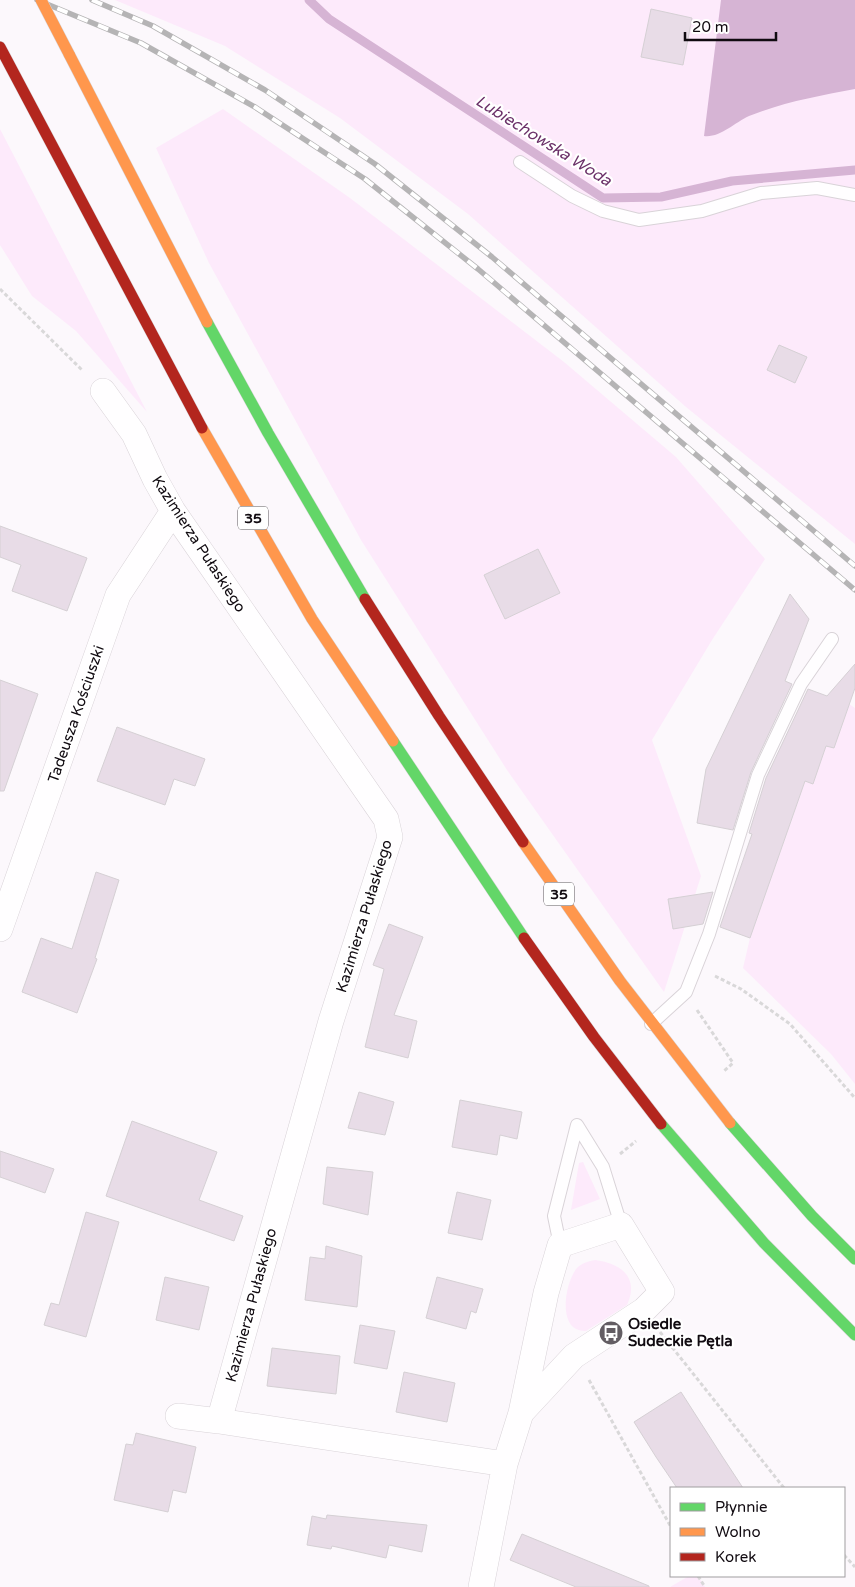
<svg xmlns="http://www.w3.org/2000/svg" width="855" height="1587" font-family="'Varela Round',sans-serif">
	<rect width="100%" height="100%" fill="#fcf8fc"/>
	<!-- green -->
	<path fill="#fdeafb" d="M115,0H855V544L686,407L468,214L340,118L225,46Z
		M223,109L350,198L564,362L676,457L765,559L712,640L652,740L701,876L664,992L507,770L361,540L209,263L156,148Z
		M0,129L147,412L76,331L32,296L0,245Z
		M849,704L855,708V1084L831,1054L743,968L750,938L805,781L813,784L826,746L834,748Z
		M583,1162L600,1199L571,1210L579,1163Z
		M595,1260C620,1263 640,1277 627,1305L586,1331C581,1331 576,1330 572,1326C560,1313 567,1280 577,1268C582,1263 589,1261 595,1260Z
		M689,1576H698L705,1587H670Z"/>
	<!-- water -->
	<path fill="#d6b4d4" d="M721,0H855V89C818,96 784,102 749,116C734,123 720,138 704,136Z"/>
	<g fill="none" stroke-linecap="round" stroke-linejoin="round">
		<!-- stream -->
		<path stroke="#d6b4d4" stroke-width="9" d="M309,0L329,19L603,198L661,197L732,181L855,170"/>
	</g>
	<!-- building -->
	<path fill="#e8dce7" stroke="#d5d0d4" d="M651,9L692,18L683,65L641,57Z
		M779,345L807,357L795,383L767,370Z
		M0,526L87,558L67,611L12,591L21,565L0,557Z
		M538,549L560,593L505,619L484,575Z
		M790,594L809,619L785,681L792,684L751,772L733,830L697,823L706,769Z
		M855,664V688L834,748L826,746L813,784L805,781L750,938L720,927L752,834L749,833L766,778L808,689L827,696Z
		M0,680L38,694L4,791H0Z
		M117,727L205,759L195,786L174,779L165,805L97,781Z
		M96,872L119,880L95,958L97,959L77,1013L22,992L41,938L72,949Z
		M713,892L703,924L673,929L668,899Z
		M389,924L423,937L394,1015L417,1021L408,1058L365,1047L384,969L373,965Z
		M359,1092L394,1102L385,1135L348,1128Z
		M460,1100L522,1112L517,1139L500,1135L497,1155L452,1147Z
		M132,1121L217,1152L199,1200L243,1216L234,1241L106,1196Z
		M0,1151L54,1169L45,1193L0,1177Z
		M327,1167L373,1172L368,1215L323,1204Z
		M457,1192L491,1200L482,1240L448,1233Z
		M86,1212L119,1222L86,1337L44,1325L51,1303L59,1305Z
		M326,1246L362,1256L357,1307L305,1300L310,1257L325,1259Z
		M165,1277L209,1287L199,1330L156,1320Z
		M437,1277L483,1289L476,1313L471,1311L466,1329L426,1318Z
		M360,1325L395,1331L387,1369L354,1363Z
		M272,1348L340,1356L336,1394L267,1386Z
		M404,1372L455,1383L447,1422L396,1412Z
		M681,1392L722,1456L743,1488H677L656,1457L634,1422Z
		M136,1433L196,1447L186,1493L173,1490L168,1512L114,1500L126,1444L133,1445Z
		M327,1515L427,1525L422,1552L389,1545L386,1558L332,1546L331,1549L307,1545L312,1516L326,1519Z
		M522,1534L649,1586V1587H576L510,1560Z"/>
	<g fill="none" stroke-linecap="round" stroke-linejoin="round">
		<defs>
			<path id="lane" d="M520,162L572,196L603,211L639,220L702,211L761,193L817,188L855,195
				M651,1024L686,992L709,934L758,775L801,684L832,639
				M560,1245L554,1216L577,1125L603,1167L621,1225"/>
			<path id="street" d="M103,391L134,434L155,479L173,511L386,819L390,837L331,1021L219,1421L505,1464
				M0,929L118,595L173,511
				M178,1416L219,1421
				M481,1587L505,1464L521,1413L546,1293L560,1245L621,1225L662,1292L644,1310L574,1356L521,1413"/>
			<path id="fast" d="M207,322L268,433L365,599
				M393,741L524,938
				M730,1123L812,1216L855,1259
				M661,1124L764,1243L855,1335"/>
			<path id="slow" d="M69,54L207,322
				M202,428L312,619L393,741
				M523,842L620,981L730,1123"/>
			<path id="jam" d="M0,47L202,428
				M365,599L439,716L523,842
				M524,938L594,1037L661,1124"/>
		</defs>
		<!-- lane casing -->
		<use href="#lane" stroke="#d9d3d8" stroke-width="14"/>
		<!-- street casing -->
		<use href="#street" stroke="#d9d3d8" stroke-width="26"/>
		<!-- fast casing -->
		<use href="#fast" stroke="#d8d5d8" stroke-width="12"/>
		<!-- slow casing -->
		<use href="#slow" stroke="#d8d5d8" stroke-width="12"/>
		<!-- jam casing -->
		<use href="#jam" stroke="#d8d5d8" stroke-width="12"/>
		<!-- path -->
		<path stroke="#d9d8d9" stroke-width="3" stroke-dasharray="4 2.5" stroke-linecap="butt" d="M0,289L83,371
			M715,976L741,989L790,1024L855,1098
			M697,1010L733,1063L724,1071
			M620,1154L636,1141
			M660,1332L784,1488
			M589,1380L671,1527
			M844,1555L855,1567
			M698,1576L705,1587"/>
		<!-- lane -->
		<use href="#lane" stroke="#fffeff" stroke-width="12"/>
		<!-- street -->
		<use href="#street" stroke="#fffeff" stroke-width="25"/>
		<!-- fast -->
		<use href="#fast" stroke="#63d668" stroke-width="11"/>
		<!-- slow -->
		<use href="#slow" stroke="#ff974d" stroke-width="11"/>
		<!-- jam -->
		<use href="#jam" stroke="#b3261e" stroke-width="11"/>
		<defs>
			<path id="rail" d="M37,0L141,43L255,107L365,179L478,269L855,590
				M92,0L153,26L265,90L375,164L492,257L855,566"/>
		</defs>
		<!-- rail casing -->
		<use href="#rail" stroke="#b5b4b5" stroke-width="5.5"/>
		<!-- rail -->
		<use href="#rail" stroke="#fff" stroke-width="4" stroke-dasharray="11" stroke-linecap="butt"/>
		<defs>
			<path id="slow-bridge" d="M41,0L69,54"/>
		</defs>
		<!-- slow-bridge casing -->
		<use href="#slow-bridge" stroke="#d8d5d8" stroke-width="12" stroke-linecap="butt"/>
		<!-- slow-bridge -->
		<use href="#slow-bridge" stroke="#ff974d" stroke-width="11"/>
	</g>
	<!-- icons -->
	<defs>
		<symbol id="bus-disc" viewBox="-11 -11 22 22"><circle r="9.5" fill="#635d63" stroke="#fff"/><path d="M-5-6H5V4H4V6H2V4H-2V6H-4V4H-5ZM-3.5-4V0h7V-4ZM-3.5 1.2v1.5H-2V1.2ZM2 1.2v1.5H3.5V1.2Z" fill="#fff"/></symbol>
	</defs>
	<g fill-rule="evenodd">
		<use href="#bus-disc" x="597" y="1319" width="28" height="28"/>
	</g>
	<g text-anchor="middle" stroke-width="4.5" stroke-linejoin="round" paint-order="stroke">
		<!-- shield labels -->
		<g fill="#fff" stroke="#585458" stroke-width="1">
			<rect x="238" y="506.5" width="30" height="23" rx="4"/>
			<rect x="544" y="882.5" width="30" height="23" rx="4"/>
		</g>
		<g font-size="14" font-weight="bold" fill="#100a10">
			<text x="253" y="523">35</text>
			<text x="559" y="899">35</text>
		</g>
		<!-- street labels -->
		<g font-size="15" fill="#100a10" stroke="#fff">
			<text transform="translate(199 544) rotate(57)" y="5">Kazimierza Pułaskiego</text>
			<text transform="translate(76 714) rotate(-71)" y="5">Tadeusza Kościuszki</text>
			<text transform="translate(364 916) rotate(-73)" y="5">Kazimierza Pułaskiego</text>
			<text transform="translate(251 1305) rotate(-75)" y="5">Kazimierza Pułaskiego</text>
		</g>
		<!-- poi labels -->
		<g font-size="15" font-weight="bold" fill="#100a10" stroke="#fff" text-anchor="start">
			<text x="628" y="1329">Osiedle<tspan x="628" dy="17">Sudeckie Pętla</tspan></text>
		</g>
		<!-- water labels -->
		<g font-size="16" font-style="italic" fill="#6b3169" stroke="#fff">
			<text transform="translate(544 140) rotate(32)" y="6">Lubiechowska Woda</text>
		</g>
	</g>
	<!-- legend -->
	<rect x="670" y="1487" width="175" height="90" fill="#ffffff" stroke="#9f9d9f"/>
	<rect x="680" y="1503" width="25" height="8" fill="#63d668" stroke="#9f9d9f"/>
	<text x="715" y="1512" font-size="15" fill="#100a10">Płynnie</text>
	<rect x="680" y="1528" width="25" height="8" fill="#ff974d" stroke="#9f9d9f"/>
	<text x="715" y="1537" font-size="15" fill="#100a10">Wolno</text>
	<rect x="680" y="1553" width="25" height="8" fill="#b3261e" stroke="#9f9d9f"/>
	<text x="715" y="1562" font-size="15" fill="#100a10">Korek</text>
	<!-- scale -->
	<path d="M685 32v8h91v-8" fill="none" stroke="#100a10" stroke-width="2.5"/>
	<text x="692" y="32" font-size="15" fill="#100a10" stroke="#ffffff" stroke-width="4" paint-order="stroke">20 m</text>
</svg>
